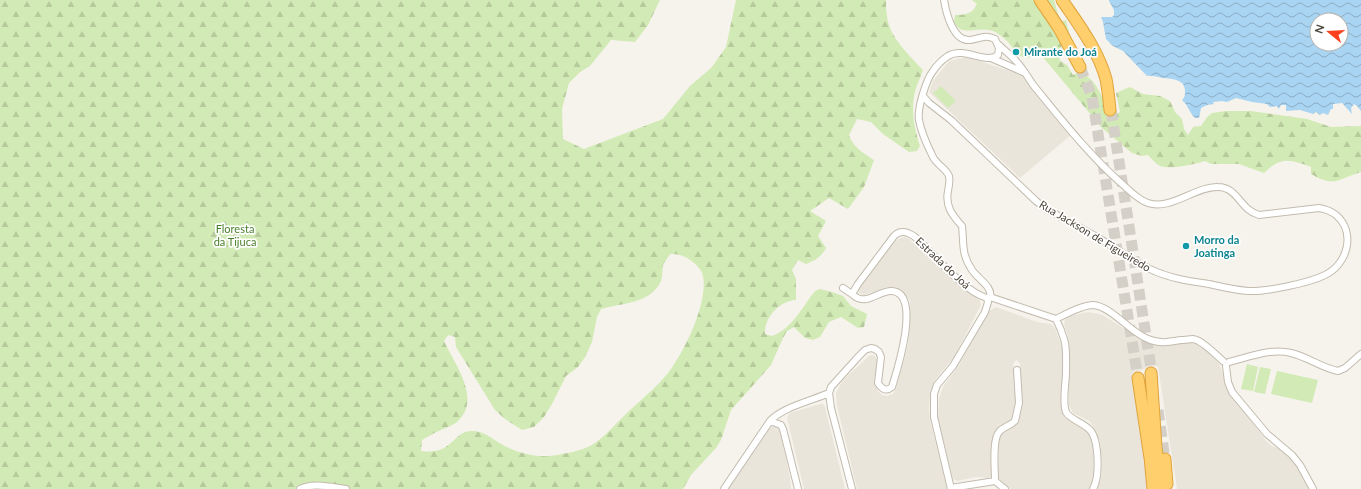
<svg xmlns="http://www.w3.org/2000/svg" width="1361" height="489" font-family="Lato,sans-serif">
	<defs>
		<pattern id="forest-firs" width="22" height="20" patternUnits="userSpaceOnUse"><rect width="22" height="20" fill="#d2eab5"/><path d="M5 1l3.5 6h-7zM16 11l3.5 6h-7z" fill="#b6ca9c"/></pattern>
		<pattern id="water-waves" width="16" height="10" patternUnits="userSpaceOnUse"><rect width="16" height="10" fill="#a9d4f2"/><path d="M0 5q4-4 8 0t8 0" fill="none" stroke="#8caec5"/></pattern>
	</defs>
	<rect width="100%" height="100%" fill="#f6f3ec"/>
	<!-- residential -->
	<path fill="#eae5da" d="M967,57L1022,75L1071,135L1020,178L929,92L933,81L949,61Z
		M904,237L908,238L979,299L981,304L980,307L954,357L935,380L930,393L929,409L930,420L947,489H857L837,406L836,393L842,381L869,356L872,355L875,356L878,362L874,379L878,391L882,395L887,396L893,394L896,389L908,345L910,300L895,287H887L864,295L859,293L858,288L890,246L900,238Z
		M996,307L1037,322L1051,324L1055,328L1062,347L1064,415L1067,419L1079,425L1086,430L1091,436L1093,445L1094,478L1090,489H1011L999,479L998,477L999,439L1002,433L1017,422L1019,414L1022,406L1020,364L1017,360L1014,362L1013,367L1016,378L1017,406L1014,410L1012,419L999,428L994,436L992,476L990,478L976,477L957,481L953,479L938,418L939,398L944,385L957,368L989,311Z
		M1088,312L1103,315L1142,340L1151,344L1165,346L1190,342L1202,346L1220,365L1226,385L1232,396L1267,442L1272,446L1282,450L1294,461L1303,475L1309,489H1177L1158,367L1156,366L1133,372L1132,378L1149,489H1097L1101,479L1102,469L1100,442L1093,426L1089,421L1073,413L1069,405V340L1064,324L1065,319L1069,316Z
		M820,404H823L825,407L845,489H804L787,418L790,413Z
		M772,427H776L780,431L790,478L791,489H728L770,428Z"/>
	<!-- forest -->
	<path fill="url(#forest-firs)" fill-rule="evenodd" d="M0,0H660L648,25L635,42L611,40L590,66L580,72L569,83L562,109L563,139L584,149L663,119L690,86L712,67L726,47L736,0H886C886,5 886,11 887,16C889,37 909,55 923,70C921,76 918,82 916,88C910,107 914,128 920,146L917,151L909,152L883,134L871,122L857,119L849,135C853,147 863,153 874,160L864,187L848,209L829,198L810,211L826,221L818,236L826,248C821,257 816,260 806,264L798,260L792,270L796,279V300C779,301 764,318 765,334L772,336C792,329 803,306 815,291L820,289L832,292L843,296L851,306L867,314L864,327L858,328L841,317L829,322L820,337L813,340L805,338L794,327L787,331L783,338L771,365L731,410L721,440L716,448L691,475L683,489H0ZM670,254C679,254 683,255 690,260C695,263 702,270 703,276C708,301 687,346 673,366C662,383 644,397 629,411C616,423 604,439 588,447C582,450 569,453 562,454C542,459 521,455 503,445C492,439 485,431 471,431C459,431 454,443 444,448C437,452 429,452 421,451L422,440C428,437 433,433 439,431C446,427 453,426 458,421C482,399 454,363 444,341L448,335L455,337L456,347L495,410L505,419L522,430L534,427L544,417L552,404L566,376L578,367L585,357L592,342L597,317L601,309C621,303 651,304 661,281C663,276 662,270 663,265C665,261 668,258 670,254Z
		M972,0H1054L1058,14L1062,21L1066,20L1069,32L1061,44L1062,55L1059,60L1067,65L1073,75L1079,72C1103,81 1099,105 1116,114L1120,112L1116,93L1130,87L1143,94L1160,96L1170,101L1175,112L1182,119L1184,129L1188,135L1193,127L1201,126L1207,117L1212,113L1226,111H1251L1307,119L1331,127L1361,126V172C1338,179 1335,188 1311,174V167C1307,165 1303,164 1299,163C1283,158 1276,162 1264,173L1239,164H1211L1205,161C1196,164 1169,170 1160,166C1156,164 1152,159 1148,155L1142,156L1132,153L1102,128L1042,56L1036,53C1022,67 1014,47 1005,39C1002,36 999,35 997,33C984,25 970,34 960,29C957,27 955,24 954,22L955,15C964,15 973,14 977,4Z"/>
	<!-- pitch -->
	<path fill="#d2eab5" d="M941,86L956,101L948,108L933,93Z
		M1247,364L1258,367L1253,391L1241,389Z
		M1260,367L1271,369L1265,394L1254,392Z
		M1277,371L1318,380L1312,403L1271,394Z"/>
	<!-- water -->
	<path fill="url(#water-waves)" fill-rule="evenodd" d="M1109,0H1361V111L1357,106L1354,104L1351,108L1352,114L1342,103L1333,104V109H1331L1328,115L1323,113L1320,115L1316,112L1313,114L1300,110L1286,111V105H1281L1279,109L1277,106L1270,107L1267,104L1252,102L1236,98L1227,102L1222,101L1213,102L1214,104L1207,105L1201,108L1199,118H1195C1189,112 1188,105 1182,100C1185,97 1185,95 1185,91C1185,79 1172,79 1163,78C1157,77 1153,75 1147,76L1123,51L1113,46L1106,39L1103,22L1101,17H1112L1114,15V10L1109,1ZM1317,20H1341V44H1317Z"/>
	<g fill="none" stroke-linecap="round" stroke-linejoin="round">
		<!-- highway-tunnel -->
		<path stroke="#d4d0c8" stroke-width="11" stroke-dasharray="11 5.5" stroke-linecap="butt" d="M1080,67L1092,97L1138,378
			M1111,110L1153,381
			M1158,410L1165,459"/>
		<defs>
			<path id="street" d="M991,58L1023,72
				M923,96L929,103L951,120L1036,201L1045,208C1063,219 1082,228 1100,239C1117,249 1133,261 1150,269C1168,278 1189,281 1209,284C1222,287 1235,290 1248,291C1265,292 1309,283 1325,275C1348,264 1356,232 1336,215C1331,211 1325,209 1319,208L1259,215C1240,210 1238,187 1218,187C1196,186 1170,211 1148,203C1138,200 1129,190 1121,183C1089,155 1061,119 1034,86C1028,78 1023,68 1016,61C1011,55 1004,50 998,44
				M843,288L852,294
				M990,297L1056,319C1066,314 1082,305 1093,305C1111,306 1131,333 1148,339C1159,344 1169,342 1181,340C1185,340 1190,339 1193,339C1202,340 1216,355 1223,361
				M1056,319C1059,325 1062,332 1064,339C1067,347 1066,363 1066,372C1066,383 1062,402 1066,412C1069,419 1084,423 1090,430C1099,440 1100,477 1093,489
				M1229,362C1249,357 1271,348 1291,353C1308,357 1322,368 1338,371L1345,368L1361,354
				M1226,366L1228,382L1232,392L1267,434L1292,455L1300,465L1313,489
				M770,421L781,425L783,429L798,489
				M995,481C995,470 992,440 999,432C1003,427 1010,426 1015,421L1019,403L1017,370
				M951,488L995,481L1005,489
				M300,489C313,482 331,487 346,489
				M724,489L770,421C783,407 811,401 829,393
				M852,489L831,408L829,393L831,387L859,356L865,350L871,348L875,349L879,352L881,357L878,383C882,389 886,392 892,387C897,371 922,293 892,291C878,290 866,308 852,294L858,284L894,236C901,229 908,232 915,237C936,255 961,290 987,298L990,297C993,287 978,279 972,270C961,254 964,243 962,226C952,215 945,206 948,191C949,186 950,180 949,176C946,168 937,165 933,157C928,147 921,132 919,120C917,109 926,80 933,71C937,65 942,60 948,56C964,46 986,65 998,55L999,48L995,39C985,34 979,39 970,40C953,42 946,12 944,0
				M951,489L934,417V394L937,385L953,366L985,312L988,302L987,298"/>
			<path id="highway" d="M1040,0L1059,28L1080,67
				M1062,0C1079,25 1098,50 1106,79C1108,89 1109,100 1110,110
				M1151,373L1156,447L1161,489
				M1138,378L1150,458
				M1150,457L1153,489
				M1165,459L1167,484"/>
		</defs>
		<!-- street casing -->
		<use href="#street" stroke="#c2bbae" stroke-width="8"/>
		<!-- highway casing -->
		<use href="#highway" stroke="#e0a43c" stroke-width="13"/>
		<!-- street -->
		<use href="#street" stroke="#fff" stroke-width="6"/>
		<!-- highway -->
		<use href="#highway" stroke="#ffcf6e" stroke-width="11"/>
	</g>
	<!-- markers -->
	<g fill="#0f9aa8" stroke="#fff" stroke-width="1.5">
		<circle cx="1016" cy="52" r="4"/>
		<circle cx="1186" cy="246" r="4"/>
	</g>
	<g text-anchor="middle" stroke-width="3.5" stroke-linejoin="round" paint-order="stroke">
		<!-- culture labels -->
		<g font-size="11" font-weight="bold" fill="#0d838f" stroke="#fff" text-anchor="start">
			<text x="1024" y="56">Mirante do Joá</text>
			<text x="1194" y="244">Morro da<tspan x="1194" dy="13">Joatinga</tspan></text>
		</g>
		<!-- park labels -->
		<g font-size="11" fill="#4a7f2a" stroke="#fff">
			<text x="235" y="233">Floresta<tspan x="235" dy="13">da Tijuca</tspan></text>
		</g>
		<!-- street labels -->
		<g font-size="11" fill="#4b4439" stroke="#fff">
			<text transform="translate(1095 236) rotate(31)" y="4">Rua Jackson de Figueiredo</text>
			<text transform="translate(943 263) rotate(43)" y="4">Estrada do Joá</text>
		</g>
	</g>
	<!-- north arrow -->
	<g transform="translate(1329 32) rotate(288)"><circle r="19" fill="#ffffff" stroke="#b7b4b0"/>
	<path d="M0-3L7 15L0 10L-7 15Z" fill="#fc3f1d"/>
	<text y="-6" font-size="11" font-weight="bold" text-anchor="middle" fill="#4b4439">N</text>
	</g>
</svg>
